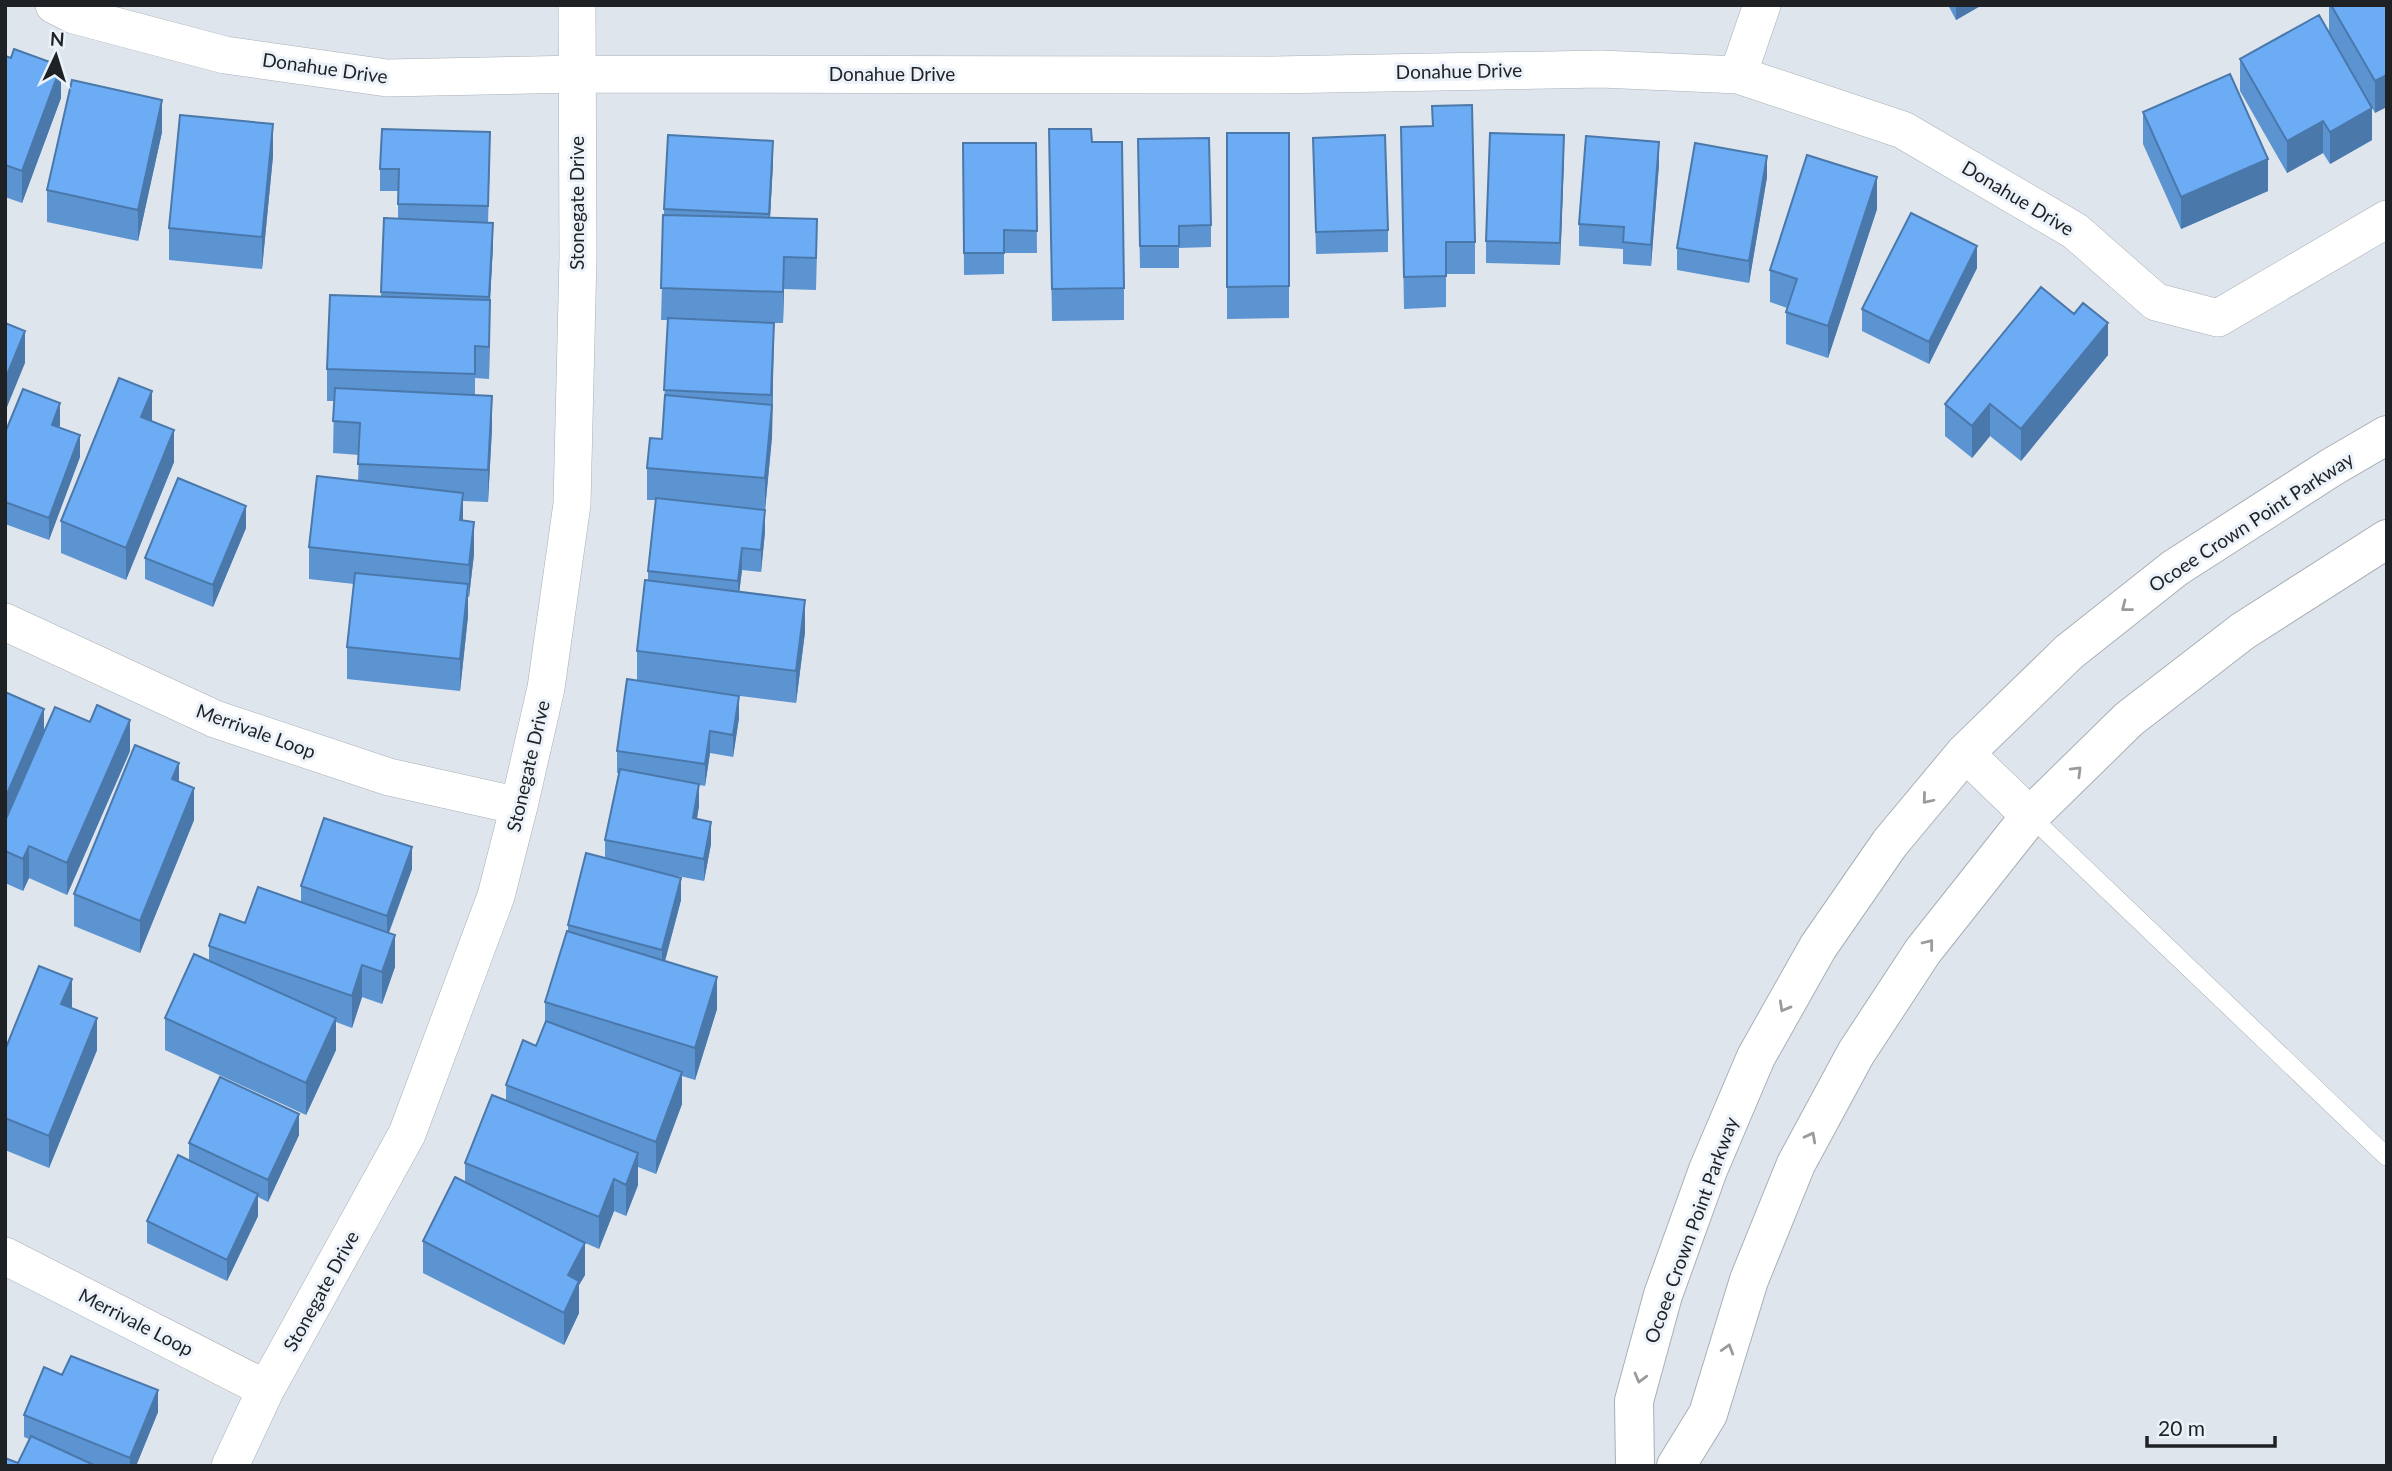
<svg xmlns="http://www.w3.org/2000/svg" width="2392" height="1471" font-family="Lato,sans-serif">
	<rect width="100%" height="100%" fill="#dee5ec"/>
	<g fill="none" stroke-linecap="round" stroke-linejoin="round">
		<defs>
			<path id="lane" d="M2030,816L2387,1157"/>
			<path id="street" d="M54,5L74,15L225,55L387,78L577,74L1274,75L1601,69L1738,75L1903,130L2075,231L2156,302L2218,318L2387,219
				M1738,75L1762,5
				M5,622L215,719L389,777L519,806
				M1965,753L2030,816
				M5,1256L266,1389
				M230,1466L266,1389L407,1134L496,896L519,806L546,688L572,504L578,257L577,5"/>
			<path id="secondary" d="M1635,1466L1634,1401L1663,1295L1708,1170L1756,1057L1818,947L1890,843L1965,753L2069,652L2175,568L2332,467L2387,435
				M1676,1466L1708,1414L1749,1280L1796,1164L1856,1053L1923,951L2030,816L2129,719L2243,631L2387,539"/>
		</defs>
		<!-- lane casing -->
		<use href="#lane" stroke="#a9afb6" stroke-width="19"/>
		<!-- street casing -->
		<use href="#street" stroke="#a9afb6" stroke-width="38"/>
		<!-- secondary casing -->
		<use href="#secondary" stroke="#a9afb6" stroke-width="40"/>
		<!-- lane -->
		<use href="#lane" stroke="#fff" stroke-width="18"/>
		<!-- street -->
		<use href="#street" stroke="#fff" stroke-width="37"/>
		<!-- secondary -->
		<use href="#secondary" stroke="#fff" stroke-width="38"/>
	</g>
	<!-- wall -->
	<path fill="#5c94d2" d="M1948,5H1982L1956,20Z
		M2329,5H2387L2375,113L2362,90L2372,140L2330,164L2323,153L2287,173L2240,91V59L2329,33Z
		M5,56L61,98L22,203L5,197Z
		M1432,106L1475,242V274H1446V307L1404,309L1401,127L1432,126Z
		M2143,112L2268,191L2181,229L2143,144Z
		M1049,129L1092,142L1124,288V320L1052,321Z
		M162,132L138,241L47,222V190Z
		M1227,133H1289V318L1227,319Z
		M1313,138L1388,230V252L1316,254Z
		M963,143H1036L1037,253H1004V274L964,275Z
		M490,154L488,223L493,245L490,300L489,379L475,378V395L492,428L488,502L463,501V520L474,554L469,597H468V616L460,691L347,679V647L354,584L309,579V547L358,481L359,455L333,453L334,401H327V369L381,296L384,218L398,219V191H380V169Z
		M273,156L262,269L169,260V228Z
		M1564,157L1560,265L1486,263V241Z
		M1138,161L1211,225V247L1179,248V268H1140Z
		M773,163L770,218L817,251L816,290L784,289L783,323H774L772,437L765,510H763L765,532L761,572L742,570L739,592L805,632L796,703L717,693L739,718L733,757L710,753L705,786L699,785V806L697,819L711,844L704,881L661,873L681,900L665,961L717,1009L695,1080L682,1076V1104L656,1174L638,1167V1185L626,1216L614,1211L599,1249L585,1243V1275L579,1285V1313L564,1345L423,1273V1241L465,1182V1163L506,1100V1085L536,1046L545,1022V1002L568,931V925L605,858V840L619,773H617V751L637,681V651L648,580V571L656,500H647V468L662,439L664,405L668,320H661L664,209Z
		M1659,164L1651,266L1623,264V249L1579,246V224Z
		M1767,177L1749,283L1677,270V248Z
		M1877,209L1828,358L1786,344V312L1787,308L1770,302V270Z
		M1977,268L1929,364L1862,331V309Z
		M2074,314L2108,355L2021,461L1990,436L1972,458L1945,436V404Z
		M152,421L174,462L126,580L61,553V521Z
		M60,425L59,428L80,457L49,540L5,524V433Z
		M246,528L213,607L145,579V558Z
		M5,692L44,731L7,816L5,815Z
		M130,751L67,895L29,878L23,891L5,883V821Z
		M179,782L194,820L140,953L74,926V894Z
		M412,869L389,933L395,967L382,1004L362,997L352,1028L336,1022V1050L306,1115L165,1050V1018L209,960V946L245,923L301,902V886Z
		M72,1008L97,1050L49,1168L5,1150V1050Z
		M299,1135L268,1202L258,1197V1216L227,1281L147,1243V1221L189,1161V1143Z
		M158,1412L136,1466H5L18,1463L29,1439L24,1437V1415Z"/>
	<!-- shaded-wall -->
	<path fill="#4b78ab" d="M1956,5H1982L1956,20Z
		M61,66V98L22,203V171Z
		M2387,75V107L2375,113V81Z
		M162,100V132L138,241V210Z
		M2372,108V140L2330,164V132Z
		M2323,121V153L2287,173V141Z
		M273,124V156L262,269V237Z
		M1564,135V157L1560,265V243Z
		M773,141V163L769,236V214Z
		M1659,142V164L1651,266V245Z
		M1767,156V177L1749,283V261Z
		M2268,159V191L2181,229V197Z
		M1877,177V209L1828,358V326Z
		M493,223V245L489,319V297Z
		M1977,246V268L1929,364V342Z
		M784,257V289L783,323V292Z
		M490,300V332L489,379V347Z
		M774,323L772,437L765,510V478L771,410Z
		M2108,323V355L2021,461V429Z
		M25,331V363L5,412V380Z
		M152,391V423L141,417Z
		M492,396V428L488,502V470Z
		M60,403V425L52,447V425Z
		M1990,404V436L1972,458V426Z
		M174,430V462L126,580V548Z
		M80,435V457L49,540V518Z
		M463,493V524L460,520Z
		M246,506V528L213,607V585Z
		M765,510V532L761,572V550Z
		M474,522V554L469,597V565Z
		M742,548V570L738,603V581Z
		M468,584V616L460,691V659Z
		M805,600V632L796,703V671Z
		M739,696V718L733,757V735Z
		M44,709V731L7,816V794Z
		M130,720V751L67,895V863Z
		M710,731V753L705,786V764Z
		M179,763V795L172,779Z
		M699,784V806L693,840V818Z
		M194,788V820L140,953V921Z
		M711,822V844L704,881V859Z
		M29,846V878L23,891V859Z
		M412,847V869L387,937V916Z
		M681,878V900L662,972V950Z
		M395,935V967L382,1004V972Z
		M362,965V997L352,1028V996Z
		M717,977V1009L695,1080V1048Z
		M72,979V1011L61,1004Z
		M97,1018V1050L49,1168V1136Z
		M336,1018V1050L306,1115V1083Z
		M682,1072V1104L656,1174V1142Z
		M299,1114V1135L268,1202V1180Z
		M638,1153V1185L626,1216V1185Z
		M614,1179V1211L599,1249V1217Z
		M258,1194V1216L227,1281V1260Z
		M585,1243V1275L579,1285V1313L564,1345V1313L568,1275Z
		M158,1390V1412L136,1466H130V1458Z"/>
	<!-- building -->
	<path fill="#6bacf4" stroke="#4b78ab" stroke-width="2" d="M2331,5H2387V75L2375,81Z
		M2319,15L2372,108L2330,132L2323,121L2287,141L2240,59Z
		M14,49L61,66L22,171L5,165V56L11,58Z
		M2230,74L2268,159L2181,197L2143,112Z
		M72,80L162,100L138,210L47,190Z
		M1472,105L1475,242H1446V276L1404,277L1401,127L1433,126L1432,106Z
		M180,115L273,124L262,237L169,228Z
		M382,129L490,132L488,206L398,204L399,169H380Z
		M1049,129H1091L1092,142H1122L1124,288L1052,289Z
		M1227,133H1289V286L1227,287Z
		M1490,133L1564,135L1560,243L1486,241Z
		M668,135L773,141L769,214L664,209Z
		M1385,135L1388,230L1316,232L1313,138Z
		M1586,136L1659,142L1651,245L1623,242L1624,227L1579,224Z
		M1209,138L1211,225L1179,226V246H1140L1138,139Z
		M963,143H1036L1037,231L1004,230V253H964Z
		M1695,143L1767,156L1749,261L1677,248Z
		M1807,155L1877,177L1828,326L1786,312L1797,279L1770,270Z
		M1911,213L1977,246L1929,342L1862,309Z
		M663,215L817,219L816,258L784,257L783,292L661,288Z
		M384,218L493,223L489,297L381,292Z
		M2041,287L2074,314L2083,303L2108,323L2021,429L1990,404L1972,426L1945,404Z
		M330,295L490,300L489,347L475,346V374L327,369Z
		M668,318L774,323L771,395L664,390Z
		M5,323L25,331L5,380Z
		M119,378L152,391L141,417L174,430L126,548L61,521Z
		M335,388L492,396L488,470L358,464L360,423L333,421Z
		M23,389L60,403L52,425L80,435L49,518L5,502V433Z
		M665,395L772,405L765,478L647,468L650,438L662,439Z
		M317,476L463,493L460,520L474,522L469,565L309,547Z
		M178,478L246,506L213,585L145,558Z
		M656,498L765,510L761,550L742,548L738,581L648,571Z
		M355,573L468,584L460,659L347,647Z
		M645,580L805,600L796,671L637,651Z
		M627,679L739,696L733,735L710,731L705,764L617,751Z
		M5,692L44,709L7,794L5,793Z
		M97,705L130,720L67,863L29,846L23,859L5,851V821L55,707L90,722Z
		M135,745L179,763L172,779L194,788L140,921L74,894Z
		M620,769L699,784L693,818L711,822L704,859L605,840Z
		M324,818L412,847L387,916L301,886Z
		M586,853L681,878L662,950L568,925Z
		M258,887L395,935L382,972L362,965L352,996L209,946L220,914L245,923Z
		M567,931L717,977L695,1048L545,1002Z
		M194,954L336,1018L306,1083L165,1018Z
		M39,966L72,979L61,1004L97,1018L49,1136L5,1118V1050Z
		M546,1021L682,1072L656,1142L506,1085L523,1040L536,1046Z
		M220,1077L299,1114L268,1180L189,1143Z
		M492,1095L638,1153L626,1185L614,1179L599,1217L465,1163Z
		M178,1155L258,1194L227,1260L147,1221Z
		M455,1177L585,1243L568,1275L579,1281L564,1313L423,1241Z
		M71,1356L158,1390L130,1458L24,1415L44,1367L62,1375Z
		M31,1436L96,1466H5V1458L18,1463Z"/>
	<!-- one-way arrows -->
	<defs><path id="oneway-chevron" d="M-2-3.5L2.5 0L-2 3.5" fill="none" stroke-width="1.6" stroke-linecap="round" stroke-linejoin="round" transform="scale(1.75)"/></defs>
	<g stroke="#9a9c9c">
		<use href="#oneway-chevron" transform="translate(2126 607) rotate(142)"/>
		<use href="#oneway-chevron" transform="translate(2077 771) rotate(-45)"/>
		<use href="#oneway-chevron" transform="translate(1927 799) rotate(130)"/>
		<use href="#oneway-chevron" transform="translate(1929 944) rotate(-52)"/>
		<use href="#oneway-chevron" transform="translate(1784 1007) rotate(119)"/>
		<use href="#oneway-chevron" transform="translate(1811 1137) rotate(-62)"/>
		<use href="#oneway-chevron" transform="translate(1728 1349) rotate(-73)"/>
		<use href="#oneway-chevron" transform="translate(1640 1378) rotate(105)"/>
	</g>
	<g text-anchor="middle" stroke-width="6" stroke-linejoin="round" paint-order="stroke">
		<!-- street labels -->
		<g font-size="19" fill="#1f2224" stroke="#ecf2fa">
			<text transform="translate(325 68) rotate(8)" y="7">Donahue Drive</text>
			<text transform="translate(1459 71) rotate(-1)" y="7">Donahue Drive</text>
			<text x="892" y="81">Donahue Drive</text>
			<text transform="translate(2018 198) rotate(31)" y="7">Donahue Drive</text>
			<text transform="translate(577 203) rotate(-90)" y="7">Stonegate Drive</text>
			<text transform="translate(2251 522) rotate(-33)" y="7">Ocoee Crown Point Parkway</text>
			<text transform="translate(256 731) rotate(20)" y="7">Merrivale Loop</text>
			<text transform="translate(528 766) rotate(-77)" y="7">Stonegate Drive</text>
			<text transform="translate(1691 1230) rotate(-70)" y="7">Ocoee Crown Point Parkway</text>
			<text transform="translate(321 1291) rotate(-61)" y="7">Stonegate Drive</text>
			<text transform="translate(136 1322) rotate(27)" y="7">Merrivale Loop</text>
		</g>
	</g>
	<!-- border -->
	<rect width="2392" height="1471" fill="none" stroke="#1f2224" stroke-width="14"/>
	<!-- north arrow -->
	<g transform="translate(56 56) rotate(4)" stroke="#ecf2fa" stroke-width="5" paint-order="stroke">
	<path d="M0-5L12 26L0 18L-12 26Z" fill="#1f2224"/>
	<text y="-10" font-size="19" font-weight="bold" text-anchor="middle" fill="#1f2224">N</text>
	</g>
	<!-- scale -->
	<path d="M2147 1436v10h128v-10" fill="none" stroke="#1f2224" stroke-width="3.5"/>
	<text x="2158" y="1436" font-size="21" fill="#1f2224" stroke="#ecf2fa" stroke-width="5" paint-order="stroke">20 m</text>
</svg>
